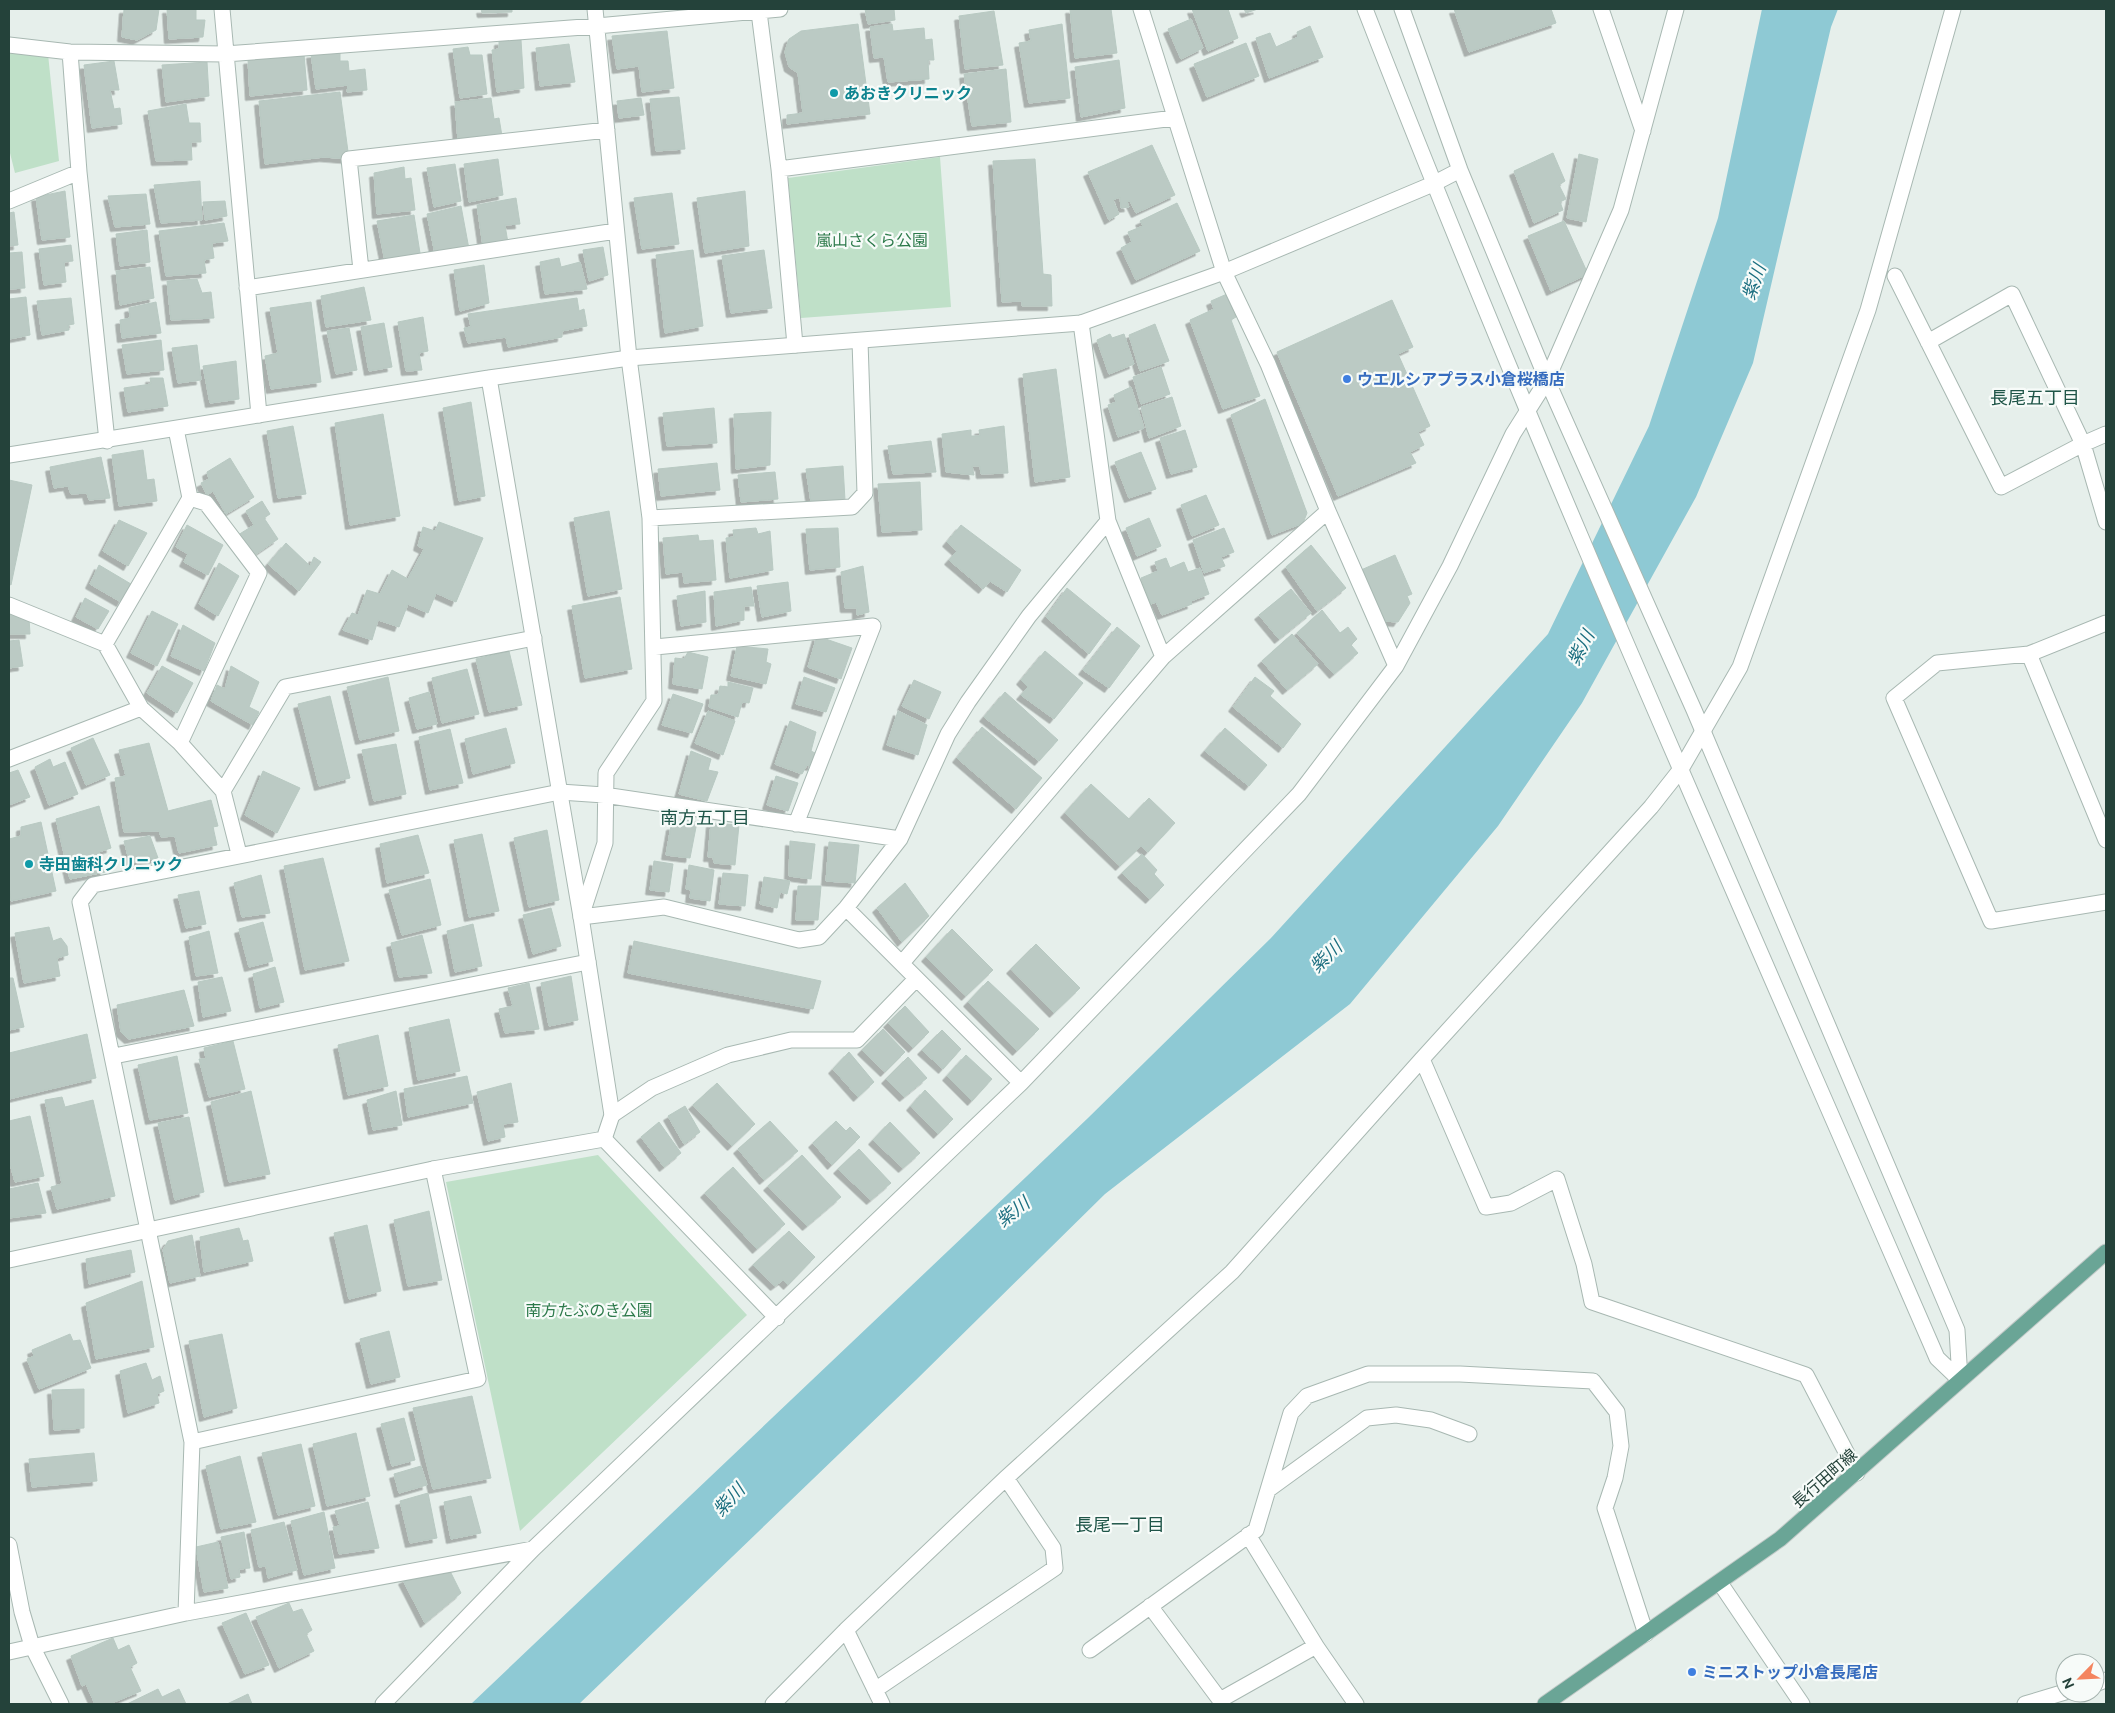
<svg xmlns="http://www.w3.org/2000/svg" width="2115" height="1713" font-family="Ubuntu,'Noto Sans JP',sans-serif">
	<defs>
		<filter id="shadow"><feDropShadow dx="-4.5" dy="4.5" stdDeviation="0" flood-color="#0004"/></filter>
	</defs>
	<rect width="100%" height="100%" fill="#e6efeb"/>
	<!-- green -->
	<path fill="#bfe0c8" d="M9,49L48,54L59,161L15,173L9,149Z
		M940,157L951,307L801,318L788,178Z
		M598,1155L747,1315L520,1531L446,1182Z"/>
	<!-- water -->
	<path fill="#8ec9d4" d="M1762,9H1838L1831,27L1753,363L1696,497L1582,703L1498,826L1350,1004L1105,1194L916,1380L579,1704H471L1088,1118L1271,938L1548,634L1649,426L1718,218Z"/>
	<!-- building -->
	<path fill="#bbcac4" stroke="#b8c9c2" filter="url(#shadow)" d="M124,9H159L156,30L137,40L122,37Z
		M167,9H196V20H205L203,37L169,39Z
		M481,9H512V12L482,13Z
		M865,9H894L895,20L868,24Z
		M1070,9H1111L1117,53L1075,58Z
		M1192,9H1228L1238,38L1208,51Z
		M1244,9H1258L1246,13Z
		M1454,9H1551L1556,23L1469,52Z
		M994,11L1003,65L965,69L959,16Z
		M1191,19L1203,48L1181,59L1168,29Z
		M858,24L870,114L787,124V115L803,113L798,73L789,67L785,52L789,39L801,31Z
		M892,24L893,31L924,28L925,40L932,39L934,60H928L929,79L888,82L884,57L874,58L870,27Z
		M1062,24L1070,98L1029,103L1019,43L1031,41L1029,30Z
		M1310,26L1323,57L1269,78L1256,38L1270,33L1276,47L1298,37L1297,32Z
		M667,31L674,88L642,92L639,66L617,69L612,36Z
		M521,40L524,88L497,92L492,50L499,49V41Z
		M1246,43L1259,76L1207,97L1194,64Z
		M569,44L575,82L540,86L536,48Z
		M468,47L470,55H482L487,94L460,98L453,49Z
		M340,51V61H348L349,71L365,69L367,90L347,92L348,85L316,89L311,54Z
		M304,54L307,90L250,96L248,60Z
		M1119,60L1125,108L1081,117L1075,67Z
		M114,61L119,90H110L114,109L120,108L122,124L92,128L84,65Z
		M207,62L209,96L166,102L162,65Z
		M1006,69L1011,122L972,126L964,74Z
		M340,92L349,159L324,157L265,164L259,101Z
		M679,97L685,149L656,151L650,99Z
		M491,98L494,119L499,118L502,136L458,141L455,102Z
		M641,98L644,115L619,118L617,101Z
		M186,104L189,123H200L201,142H191L192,160L156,161L148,111Z
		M1152,145L1175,195L1136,213L1130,201L1127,202L1129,207L1121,208L1120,197L1113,200L1119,214L1109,220L1088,172Z
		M1553,153L1565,181L1559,185L1566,199L1560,202L1563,210L1534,223L1514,171Z
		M1579,154L1598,159L1586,222L1567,218Z
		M498,159L503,195L469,202L464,164Z
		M1035,159L1043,274L1051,275L1052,306H1022V301L1002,302L993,161Z
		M455,164L461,201L434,207L427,168Z
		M404,167L405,179L411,178L415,210L377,214L374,173Z
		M200,181L202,220L161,223L154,185Z
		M65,191L70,237L42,240L36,197Z
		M745,191L749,246L705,253L697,198Z
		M672,193L679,244L642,249L634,198Z
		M146,194L150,224L115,227L108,196Z
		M516,198L520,224L505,225L508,243L483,246L477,205Z
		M225,201L227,216L205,220L203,202Z
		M1177,203L1200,251L1136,280L1121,248L1132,242L1128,232L1143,226L1140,221Z
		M461,206L469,249L435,254L427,214Z
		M14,212L18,245L9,246V213Z
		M414,215L420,253L385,261L377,221Z
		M1564,221L1588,274L1551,291L1528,236Z
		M224,223L228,241L212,243L214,258L204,260L206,273L166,276L159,231Z
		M147,230L150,262L120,266L116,234Z
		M71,245L73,261L64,262L66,282L44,285L39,249Z
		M603,247L608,275L589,281L583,250Z
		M693,250L703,326L665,333L656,255Z
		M764,250L772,308L731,313L722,256Z
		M22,252L25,288L9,289V253Z
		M559,258L561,267L580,262L587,289L545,294L540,262Z
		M484,265L489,303L460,311L454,270Z
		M150,267L154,298L120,305L116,271Z
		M197,279L202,293L211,292L214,318L171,320L167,281Z
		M364,287L371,320L326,327L321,296Z
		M1227,294L1236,317L1231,320L1260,396L1223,409L1190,320L1214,309L1211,301Z
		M26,297L30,335L9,339V299Z
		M71,298L74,324L68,325L69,330L42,335L37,301Z
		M577,298L579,311L584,309L587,326L562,331V337L508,347L506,337L468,343L464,328L471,327L468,314Z
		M1392,300L1413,347L1398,354L1430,426L1418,432L1424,445L1410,452L1416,463L1338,496L1277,352Z
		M156,302L161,333L122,338L120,320L130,318L129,308Z
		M311,302L321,382L271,389L265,356L278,353L270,308Z
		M423,317L428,351L419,353L422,370L406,371L398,322Z
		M384,323L392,367L369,371L361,327Z
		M1155,324L1169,361L1140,371L1129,335Z
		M349,328L357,370L336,374L327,331Z
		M1110,334L1112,338L1124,334L1134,364L1109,374L1097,340Z
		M161,340L164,370L127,374L122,345Z
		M197,345L201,380L178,383L172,348Z
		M236,361L239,399L210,403L203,366Z
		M1161,367L1170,394L1141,404L1133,377Z
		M1056,369L1070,477L1035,482L1023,374Z
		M150,378H163L168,406L128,412L124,388L151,384Z
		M1131,387L1144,428L1118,437L1108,405L1116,402L1114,395Z
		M1172,397L1181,426L1149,438L1141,407Z
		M1265,399L1307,513L1303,523L1272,535L1231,415Z
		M471,402L485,496L459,501L443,408Z
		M714,408L717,443L667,446L663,413Z
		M771,412L770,465L736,469L734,414Z
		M383,414L400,516L350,525L335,423Z
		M293,426L306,494L278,498L267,431Z
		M1004,426L1008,473L981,474L980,466H972L974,475L946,472L942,434L971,430V436H980L979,430Z
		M1185,430L1197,467L1171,474L1160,438Z
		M931,441L936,472L893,474L888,446Z
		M143,450L147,480L154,479L157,501L119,506L112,455Z
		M1141,452L1156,489L1129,498L1115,462Z
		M101,457L110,498L89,500L87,493L71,494L68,486L54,488L50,467Z
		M230,458L254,497L226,514L213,491L207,495L201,483L209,479L207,472Z
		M717,463L720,490L661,496L658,469Z
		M843,466L845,500L811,502L806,469Z
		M775,472L778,499L741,502L738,475Z
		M9,480L32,485L11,585L9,584Z
		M920,482L922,530L882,532L878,484Z
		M1206,495L1219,525L1192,536L1181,505Z
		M262,501L270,514L264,518L278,539L253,556L238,535L254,525L246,511Z
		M609,511L622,589L588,596L574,518Z
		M1149,518L1161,546L1137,556L1126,528Z
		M119,520L147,533L128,566L103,551Z
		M439,522L483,538L456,602L436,593L428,613L408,604L399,627L378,620L372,640L343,630L352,613L358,615L367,590L380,594L392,570L408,579L424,549L418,546L423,527L435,531Z
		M187,525L223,545L208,575L184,562L188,554L176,547Z
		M961,525L1021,570L1007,592L990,581L983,589L949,560L957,551L947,542Z
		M756,528L758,534L770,531L773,570L730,578L726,538L734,537L733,530Z
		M838,528L840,567L810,570L806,529Z
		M1224,528L1234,552L1221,557L1225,566L1204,573L1193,540Z
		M698,535L699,541L713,540L716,580L684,583L683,572L666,574L663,538Z
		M286,543L310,566L314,557L321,562L299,591L268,564Z
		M1311,545L1346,588L1317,611L1286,567Z
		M1395,555L1412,594L1407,596L1410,603L1398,622L1384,621L1361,570Z
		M1166,558L1170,568L1184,562L1188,572L1200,568L1209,594L1191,601L1192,604L1162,615L1156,602L1151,604L1141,578L1158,571L1155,562Z
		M219,563L239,576L218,616L199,604Z
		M99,565L131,584L121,602L90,584Z
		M863,566L869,612L857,615V608H845L841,572Z
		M788,582L791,611L762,617L757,586Z
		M751,587L754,606H744V620L716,626L714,592Z
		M1067,588L1111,624L1089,654L1046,617Z
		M1291,589L1311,613L1279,639L1259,615Z
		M705,591L706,622L681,626L677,596Z
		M620,597L632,669L585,678L572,606Z
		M85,598L109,611L98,629L76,617Z
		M9,609L14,610V616L29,618L30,634H9Z
		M1322,610L1340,633L1348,627L1357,639L1351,645L1358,653L1334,674L1297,633Z
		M152,611L178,624L157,666L131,653Z
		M183,625L215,643L204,671L171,656Z
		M1117,627L1140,646L1109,688L1083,670Z
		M1292,634L1318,664L1287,690L1262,661Z
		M817,636L852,648L841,679L808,667Z
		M19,640L23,666L9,668V641Z
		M737,646L768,649L766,662L771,664L766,684L731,676Z
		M509,651L522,705L489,712L476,659Z
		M1045,651L1083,683L1054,719L1021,695L1028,687L1021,680Z
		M688,652L708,657L702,689L673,684L675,658L684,659Z
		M162,666L193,683L177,713L147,693Z
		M231,666L259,682L249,707L259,712L253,725L211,701L217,685L225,689Z
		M467,669L479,714L442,723L432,678Z
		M388,677L399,731L360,740L347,687Z
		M804,677L835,688L826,712L796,704Z
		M1255,677L1274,691L1270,696L1301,724L1283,748L1233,707Z
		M914,680L941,692L929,719L902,706Z
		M728,682L753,688L749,703L742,702L738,717L709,707L711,695H718L720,686L728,687Z
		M429,692L437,724L417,729L409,698Z
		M1005,692L1058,740L1039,761L984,717Z
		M673,694L703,704L692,733L662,725Z
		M330,696L350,778L319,786L298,704Z
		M708,711L735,721L723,755L695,743Z
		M898,711L927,725L918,755L887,745Z
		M790,721L816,732L811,751L815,753L812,766L807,765L802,774L775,764Z
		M982,727L1042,778L1016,809L957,758Z
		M506,728L515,763L473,774L465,739Z
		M1225,728L1267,765L1249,786L1205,751Z
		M450,729L463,783L430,790L419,737Z
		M93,738L110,775L86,785L71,748Z
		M149,743L168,811L211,800L218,826L213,827L217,845L179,853L175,836L161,837L159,831L124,832L115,778L126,776L119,750Z
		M396,744L406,794L374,801L362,750Z
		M691,751L711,759L708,770L718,772L707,801L679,794Z
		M50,759L53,767L65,762L78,794L49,805L35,767Z
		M18,770L30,797L9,805V773Z
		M263,771L300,788L277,833L245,815Z
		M776,776L798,783L788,811L767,805Z
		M1091,784L1129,819L1149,798L1175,823L1148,852L1141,846L1120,866L1065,813Z
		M99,806L111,848L99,852L105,872L70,879L56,819Z
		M681,819L697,822L690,858L666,855L671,826L679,825Z
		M41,822L56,891L11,901L9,888V839L21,836V827Z
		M711,823L739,825L735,865L714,863L713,857H708Z
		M547,830L559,900L529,907L514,838Z
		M482,834L499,911L469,917L454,840Z
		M418,835L429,873L387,883L380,844Z
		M150,836L158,858L130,863L124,841Z
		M790,841L815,844L811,879L789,876Z
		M829,842L859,845L855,883L826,881Z
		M1142,854L1157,870L1154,874L1164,885L1150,899L1122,873Z
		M323,858L349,961L305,970L284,866Z
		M654,861L673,864L669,892L650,890Z
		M689,865L714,870L710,901L690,898L691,890L686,889Z
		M723,873L748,875L745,906L719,904Z
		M261,875L270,913L242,917L234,883Z
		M764,877L790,881L787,894L780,892L777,908L760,904Z
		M430,879L441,925L402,935L389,890Z
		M905,883L929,916L902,942L877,908Z
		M798,886H821L818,920H796Z
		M199,891L206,924L186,928L178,895Z
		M551,908L561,946L533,954L523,915Z
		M263,922L273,961L249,967L239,929Z
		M473,924L482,966L455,972L447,931Z
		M49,927L53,941L61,938L67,946L68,955L57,958L60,976L24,983L15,933Z
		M952,929L993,970L966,996L926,957Z
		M209,931L218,973L196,976L189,937Z
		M422,935L432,973L399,977L391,943Z
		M634,941L821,981L813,1009L628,973Z
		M1036,944L1080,988L1054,1013L1011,969Z
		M275,967L284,1002L260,1008L253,974Z
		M571,976L578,1020L549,1026L541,983Z
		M222,977L231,1011L203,1017L198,982Z
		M9,978H13L24,1027L9,1030Z
		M988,981L1039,1029L1017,1051L968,1002Z
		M529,983L539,1029L505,1033L499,1009L513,1006L508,988Z
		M184,990L194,1026L129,1039L121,1032L117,1005Z
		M905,1006L929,1032L913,1048L888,1023Z
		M449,1019L460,1071L418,1080L409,1028Z
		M883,1029L905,1052L885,1072L862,1050Z
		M942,1030L961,1049L943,1069L922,1050Z
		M87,1034L96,1078L9,1099V1053Z
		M378,1035L388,1086L348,1095L338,1045Z
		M233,1041L245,1089L209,1097L199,1059H206L204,1048Z
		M849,1052L874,1082L858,1097L833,1069Z
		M966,1055L992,1079L972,1101L947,1076Z
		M177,1056L188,1113L150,1120L138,1065Z
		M908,1057L927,1078L904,1097L886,1079Z
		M467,1076L473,1103L408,1117L404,1089Z
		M511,1083L518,1122L503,1124L505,1137L488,1141L477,1092Z
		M717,1083L755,1124L732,1146L693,1105Z
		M925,1090L953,1119L938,1134L911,1106Z
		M251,1091L270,1174L229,1182L211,1102Z
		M396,1091L402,1125L373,1130L367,1100Z
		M62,1097L65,1107L93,1100L115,1196L57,1209L51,1187L62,1184L45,1100Z
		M685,1106L700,1132L684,1144L668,1116Z
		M30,1116L44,1176L15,1182L9,1160V1121Z
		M189,1117L204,1192L175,1200L158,1123Z
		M770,1121L798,1151L764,1180L738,1149Z
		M836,1121L846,1131L850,1127L860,1137L832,1165L813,1143Z
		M659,1122L681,1153L664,1167L641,1137Z
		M890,1122L920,1153L903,1168L873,1140Z
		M859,1149L891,1183L871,1200L838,1169Z
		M802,1155L841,1197L807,1226L768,1186Z
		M733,1167L785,1224L757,1249L705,1193Z
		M38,1183L46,1213L9,1218V1189Z
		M429,1211L442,1280L408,1286L394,1220Z
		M367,1225L381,1291L349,1299L334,1233Z
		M239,1228L243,1241L248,1240L253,1261L204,1272L200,1237Z
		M789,1231L815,1257L788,1285L783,1280L775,1286L753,1265Z
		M192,1235L200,1276L170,1283L163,1250L168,1241Z
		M131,1250L135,1272L89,1284L86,1259Z
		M142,1281L154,1347L96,1359L86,1303Z
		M389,1331L400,1377L371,1384L360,1339Z
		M70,1334L73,1341L80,1340L91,1368L39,1389L27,1359L34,1356L32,1350Z
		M222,1334L237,1408L204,1417L189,1341Z
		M146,1363L152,1380L160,1376L164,1391L157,1394L159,1403L128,1413L120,1371Z
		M84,1389V1428L54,1430L52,1390Z
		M472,1396L491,1478L433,1489L413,1408Z
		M404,1418L415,1460L392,1466L381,1424Z
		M356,1433L370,1496L327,1506L313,1444Z
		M301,1444L315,1506L278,1515L262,1453Z
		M94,1453L97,1481L32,1487L29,1459Z
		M240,1456L256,1522L221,1529L206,1466Z
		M421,1466L427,1485L399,1493L394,1474Z
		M428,1493L437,1538L410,1543L400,1501Z
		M471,1496L481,1533L451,1539L444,1502Z
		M368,1502L379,1548L339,1554L333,1527L340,1526L335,1511Z
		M324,1512L335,1568L304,1575L291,1521Z
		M284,1522L297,1570L268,1578L266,1566L259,1567L251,1530Z
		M244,1532L250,1568L239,1569L240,1577L231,1579L221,1537Z
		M218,1542L228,1588L204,1592L196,1547Z
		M448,1567L461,1593L425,1623L403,1580L413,1575L415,1579L434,1570Z
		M289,1603L293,1612L302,1609L312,1630L306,1634L314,1651L279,1668L256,1617Z
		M246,1613L269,1665L245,1674L222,1623Z
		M113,1638L118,1650L129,1645L137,1663L130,1667L141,1691L109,1704H95L86,1684L82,1686L71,1656Z
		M158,1689L162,1697L179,1689L186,1704H127Z
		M248,1694L252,1704H227Z"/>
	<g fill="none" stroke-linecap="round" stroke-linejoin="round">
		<defs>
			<path id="minor" d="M222,9L259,415
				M595,9L629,358L650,518L654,701L606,773L605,843L581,917L664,907L799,940L819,937L846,908L900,839L948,734L968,702L1029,616L1108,521L1081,323
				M1141,9L1224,272L1268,364L1328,511L1396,666
				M1601,9L1643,131
				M759,12L779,169L795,345
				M9,45L70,52L225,54L597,26L780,9
				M70,52L79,172L107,441
				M779,169L1174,118
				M9,201L79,172
				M361,270L349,159L607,130
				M1895,276L2001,487L2083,444L2012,294L1928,342
				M247,288L616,231
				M176,429L190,498L105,644L141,708L180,743L223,791L239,854
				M2106,434L2083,444L2106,522
				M650,518L852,507L865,493L860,341
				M1108,521L1163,657
				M9,605L105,644
				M2106,623L2029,654L2106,840
				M655,647L873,626L796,824
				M2029,654L1937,663L1894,698L1991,921L2106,902
				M180,743L259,573L206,503L190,498
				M9,759L141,708
				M223,791L285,687L534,638
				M846,908L1021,1083
				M902,963L1163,657L1328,511
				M114,1056L588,962
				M612,1115L652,1088L728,1055L791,1040H857L915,980
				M604,1139L777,1318
				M192,1442L80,902L93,885L560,792L604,795L900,839
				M1857,1473L1806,1375L1592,1302L1584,1264L1557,1179L1511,1203L1486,1207L1422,1059L1651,807L1681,769L1740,667L1868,310L1953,9
				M1268,1490L1367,1418L1396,1415L1431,1420L1469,1434
				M1720,1583L1802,1704
				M1150,1606L1220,1700L1316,1646L1248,1535
				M186,1613L192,1442L478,1379L433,1169
				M846,1630L882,1704
				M1316,1646L1356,1704
				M1090,1650L1256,1530L1291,1413L1307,1396L1368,1374H1460L1593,1381L1617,1412L1621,1446L1615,1478L1605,1508L1646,1634
				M9,1652L186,1613L533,1549
				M2095,1684L2106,1680
				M875,1690L1055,1568L1053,1548L1006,1478
				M383,1704L533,1549L1021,1083L1299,794L1396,666L1450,566L1513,434L1547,380L1621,210L1676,9
				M773,1704L846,1630L1006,1478L1232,1272L1422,1059
				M2025,1704L2065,1692"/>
			<path id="tertiary" d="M1365,9C1542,464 1743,910 1937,1358L1960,1380
				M1402,9L1460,170L1547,380L1694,710L1957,1330L1960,1380
				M9,455L489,378L629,358L1081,323L1224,272L1433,184L1460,170
				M9,1260L433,1169L604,1139L612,1115L581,917L489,378
				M9,1545L22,1612L32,1646L61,1704"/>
			<path id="primary" d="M1545,1704L1780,1539L2106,1252"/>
		</defs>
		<!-- minor casing -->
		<use href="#minor" stroke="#a8b8b2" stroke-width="17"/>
		<!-- tertiary casing -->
		<use href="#tertiary" stroke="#a8b8b2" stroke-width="17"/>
		<!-- primary casing -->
		<use href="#primary" stroke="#c2cac8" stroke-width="17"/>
		<!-- minor -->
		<use href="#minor" stroke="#fff" stroke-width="15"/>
		<!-- tertiary -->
		<use href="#tertiary" stroke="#fff" stroke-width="15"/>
		<!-- primary -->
		<use href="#primary" stroke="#6aa596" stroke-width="15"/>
	</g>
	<!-- markers -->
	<g fill="#0f9aa8" stroke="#f7fbf9" stroke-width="2">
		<circle cx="834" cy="93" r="5"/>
		<circle cx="29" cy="864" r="5"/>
	</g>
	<g fill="#3f7fe0" stroke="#f7fbf9" stroke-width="2">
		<circle cx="1347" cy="379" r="5"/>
		<circle cx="1692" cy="1672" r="5"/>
	</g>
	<g text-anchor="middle" stroke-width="4.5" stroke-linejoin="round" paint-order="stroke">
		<!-- culture labels -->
		<g font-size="16" font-weight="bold" fill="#0d838f" stroke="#f7fbf9" text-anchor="start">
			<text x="844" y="99">あおきクリニック</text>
			<text x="39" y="870">寺田歯科クリニック</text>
		</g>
		<!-- park labels -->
		<g font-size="16" fill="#2d7a4b" stroke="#f7fbf9">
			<text x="872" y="246">嵐山さくら公園</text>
			<text x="589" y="1316">南方たぶのき公園</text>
		</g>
		<!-- shop labels -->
		<g font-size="16" font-weight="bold" fill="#366cbe" stroke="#f7fbf9" text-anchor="start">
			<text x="1357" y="385">ウエルシアプラス小倉桜橋店</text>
			<text x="1702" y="1678">ミニストップ小倉長尾店</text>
		</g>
		<!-- street labels -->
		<g font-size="16" fill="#24423a" stroke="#f7fbf9">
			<text transform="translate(1824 1478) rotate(-41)" y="6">長行田町線</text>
		</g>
		<!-- water labels -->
		<g font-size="18" font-style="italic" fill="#1c6f80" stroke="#f7fbf9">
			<text transform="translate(1754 282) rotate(-70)" y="6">紫川</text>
			<text transform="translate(1581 648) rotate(-62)" y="6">紫川</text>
			<text transform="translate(1326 957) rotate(-44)" y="6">紫川</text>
			<text transform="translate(1013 1212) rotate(-38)" y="6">紫川</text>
			<text transform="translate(729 1500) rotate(-47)" y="6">紫川</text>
		</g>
		<!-- neighbourhood labels -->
		<g font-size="18" fill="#1f5548" stroke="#f7fbf9">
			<text x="2035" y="404">長尾五丁目</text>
			<text x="705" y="824">南方五丁目</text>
			<text x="1120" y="1531">長尾一丁目</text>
		</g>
	</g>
	<!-- border -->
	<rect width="2115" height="1713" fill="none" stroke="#24423a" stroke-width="20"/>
	<!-- north arrow -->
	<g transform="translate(2080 1678) rotate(246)"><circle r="24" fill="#f7fbf9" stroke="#a3b1ad"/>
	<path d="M0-4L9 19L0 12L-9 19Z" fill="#f4845f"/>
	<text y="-8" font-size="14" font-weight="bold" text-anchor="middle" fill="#24423a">N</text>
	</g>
</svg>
